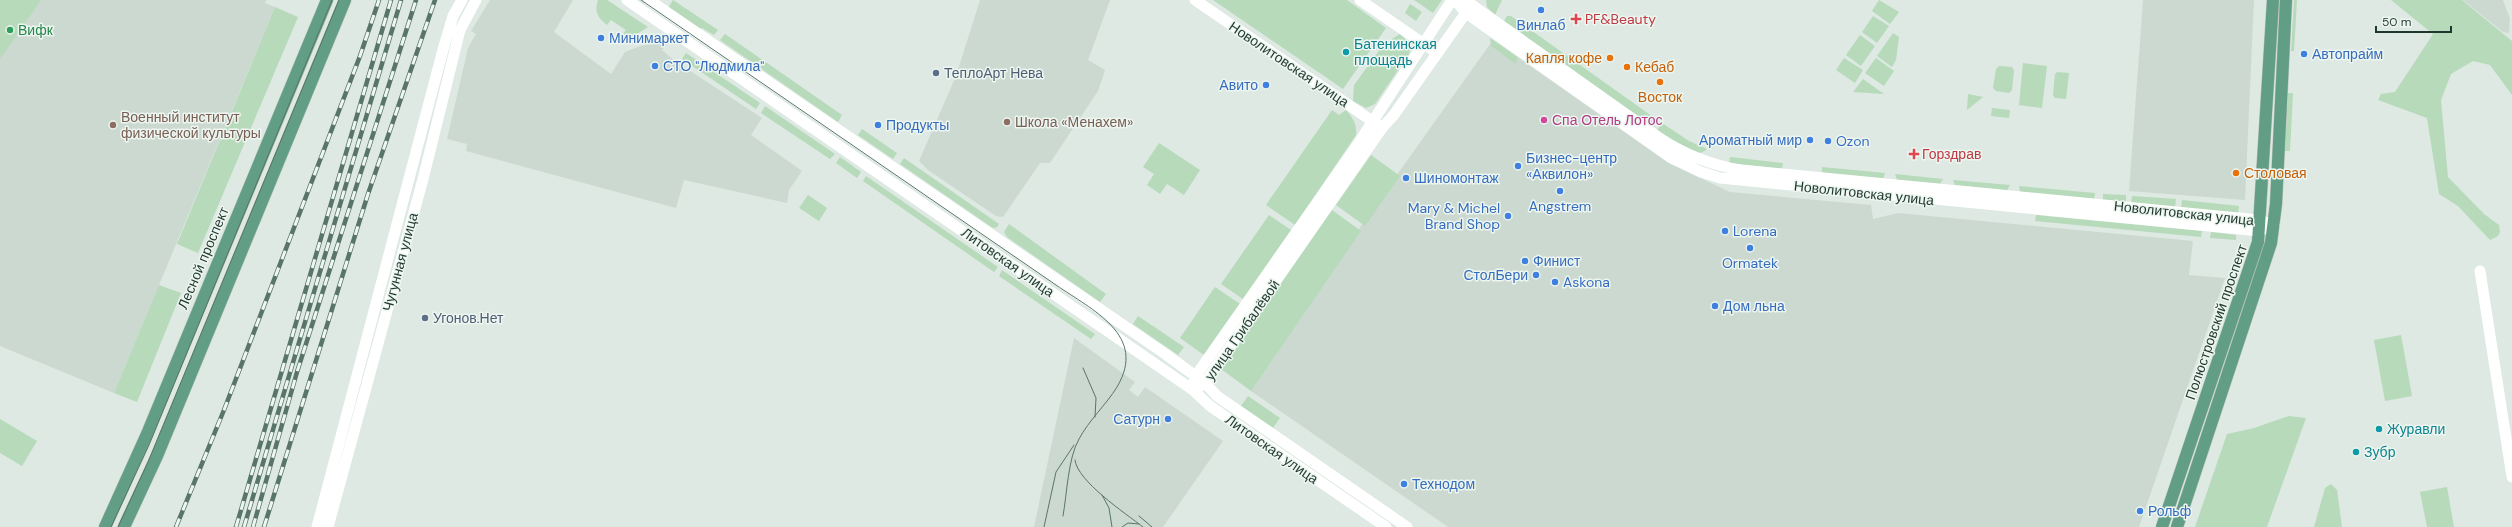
<svg xmlns="http://www.w3.org/2000/svg" width="2512" height="527" font-family="'DM Sans',sans-serif">
	<rect width="100%" height="100%" fill="#dde9e2"/>
	<!-- built -->
	<path fill="#ccd9d0" d="M0,0H266L265,3L275,7L114,393L0,346Z
		M490,0H573L554,32L611,74L625,52L661,38L668,43L662,50L675,61L762,118L751,135L802,171L789,190L787,203L684,180L676,208L466,151L467,144L447,139L468,48L476,34L471,31Z
		M980,0H1110L1088,60L1105,70L1098,91L1050,163H1040L1003,217L996,216L928,170L919,161L956,76Z
		M2143,0H2254L2245,200L2129,191Z
		M2463,0H2503L2510,19L2509,33L2503,32Z
		M1493,40L1670,164L1730,192L1871,205L1873,219L1898,213L2193,241L2189,275L2225,278L2139,527H1448L1251,391L1369,214Z
		M1074,338L1135,382L1129,390L1138,397L1145,387L1223,441L1163,527H1034Z"/>
	<!-- green -->
	<path fill="#b6daba" d="M0,0H41L0,59Z
		M598,0H607L648,27L631,38L622,35L626,30L611,20L607,25C598,18 594,12 598,0Z
		M673,0L718,30L714,35L702,28L699,29L668,8Z
		M1213,0H1347L1386,28L1343,89Z
		M1414,0H1442L1433,13Z
		M1486,0H1502L1495,15L1487,7Z
		M1879,0L1899,12L1890,24L1872,11Z
		M2294,0H2297L2294,51H2291Z
		M2391,0H2462L2512,41V95L2490,65L2473,61L2451,74L2441,100L2448,177L2484,214L2499,225L2500,232L2498,236L2490,240L2458,206L2439,194L2427,118L2378,100L2381,94L2395,92L2433,34Z
		M1410,4L1422,12L1416,21L1405,13Z
		M275,7L298,17L198,253L177,244Z
		M1507,16H1511L1656,119L1652,126L1504,21Z
		M1873,16L1889,26L1877,43L1862,32Z
		M1893,33L1899,37L1896,60L1892,67L1877,56Z
		M725,34L842,115L838,122L720,40Z
		M1400,34L1411,45L1409,54L1375,104L1366,108L1353,101L1354,85L1384,44Z
		M1860,35L1875,46L1861,66L1846,55Z
		M1490,38L1517,57L1516,64L1491,46Z
		M686,53L760,103L756,109L682,59Z
		M1844,58L1863,70L1855,83L1836,70Z
		M1876,58L1894,71L1884,86L1865,73Z
		M2023,63L2047,66L2042,108L2019,105Z
		M1999,66L2012,67L2014,71L2012,90L2009,93L1996,91L1993,88L1996,69Z
		M2057,72L2069,73L2066,99L2055,98L2053,95L2055,74Z
		M1863,79L1884,94L1853,92Z
		M2288,93H2293L2290,151H2285Z
		M1968,94L1983,97L1967,110Z
		M765,106L835,154L830,159L761,113Z
		M1992,108L2010,110L2009,118L1991,116Z
		M1332,110L1339,115L1346,110C1353,118 1357,124 1356,135L1295,225L1266,205Z
		M1662,123L1689,141L1707,149C1694,162 1669,138 1657,130Z
		M862,129L897,153L893,159L858,135Z
		M1159,143L1200,170L1184,195L1167,184L1160,194L1147,185L1154,174L1143,167Z
		M1371,155L1400,176L1365,226L1336,205Z
		M840,157L861,172L857,178L836,163Z
		M1730,157L1783,163L1782,169L1729,163Z
		M904,158L999,224L997,227L993,228L900,164Z
		M1822,167L1885,173L1883,179L1822,173Z
		M1895,174L1943,179L1940,184L1897,180Z
		M866,176L998,267L994,272L863,181Z
		M1953,180L2010,185L2007,190L1955,185Z
		M2019,186L2095,193L2094,199L2020,192Z
		M2103,194L2126,195V202L2103,200Z
		M808,195L827,208L819,221L799,208Z
		M2132,196L2176,199L2175,207L2131,204Z
		M2182,200L2239,206L2238,213L2181,208Z
		M1332,210L1361,231L1251,391L1221,369Z
		M1269,215L1291,230L1243,299L1221,284Z
		M2036,215L2202,231L2201,237L2035,221Z
		M1009,224L1106,294L1100,302L1007,237L1004,232Z
		M2211,232L2236,235V240L2210,238Z
		M1002,270L1095,334L1091,339L999,276Z
		M159,285L181,293L137,402L114,393Z
		M1215,287L1240,304L1204,355L1180,338Z
		M1138,316L1184,347L1178,355L1133,324Z
		M2401,335L2412,396L2385,401L2374,340Z
		M1248,396L1280,418L1273,428L1241,406Z
		M2289,416L2306,418L2267,527H2195L2227,434L2254,428Z
		M0,419L37,441L22,466L0,453Z
		M2331,484L2337,490L2342,527H2314L2325,488Z
		M2447,487L2454,527H2427L2420,492Z"/>
	<g fill="none" stroke-linecap="round" stroke-linejoin="round">
		<defs>
			<path id="major" d="M105,527L147,434L327,0
				M124,527L157,456L345,0
				M2162,527L2258,242L2273,0
				M2177,527L2271,243L2276,204L2286,0"/>
		</defs>
		<!-- major casing -->
		<use href="#major" stroke="#bcc3c0" stroke-width="13"/>
		<!-- minor -->
		<path stroke="#fff" stroke-width="11" d="M627,0L1193,390L1210,406L1386,527
			M649,0L1164,353L1205,383L1217,396L1407,527
			M1195,0L1378,125
			M1360,0L1437,53
			M1455,0L1466,13L1670,157L1701,172L1720,178L2240,229L2259,231L2274,225
			M1458,0L1472,5L1658,137C1685,155 1710,165 1741,170L2259,220L2268,223
			M2480,271L2512,477
			M1194,384L1195,377L1356,147L1452,0
			M1199,387L1205,383L1382,128L1393,116L1470,7
			M317,527L444,46L453,16L462,0
			M328,527L423,179L460,30L476,0"/>
		<!-- major -->
		<use href="#major" stroke="#629e85" stroke-width="12"/>
		<!-- tram -->
		<path stroke="#597468" stroke-width="1" d="M641,0L1056,285C1092,310 1148,335 1117,387C1106,405 1089,420 1079,439C1068,458 1067,494 1063,516
			M1083,368L1096,398L1095,417
			M1075,460C1077,481 1125,513 1143,527
			M1102,495L1109,508L1112,527
			M1139,516L1152,527
			M111,527L149,445L332,0
			M118,527L148,462L339,0
			M1044,527L1056,472L1074,445
			M1122,527L1128,523L1139,524"/>
		<defs>
			<path id="rail" d="M176,527L224,410L360,56L379,0
				M236,527L391,0
				M244,527L401,0
				M253,527L297,372L416,0
				M264,527L368,194L435,0"/>
		</defs>
		<!-- rail casing -->
		<use href="#rail" stroke="#597468" stroke-width="4.5"/>
		<!-- rail -->
		<use href="#rail" stroke="#edf6f0" stroke-width="3" stroke-dasharray="9" stroke-linecap="butt"/>
	</g>
	<!-- markers -->
	<g fill="#3f7fe0" stroke="#edf6f0" stroke-width="1.5">
		<circle cx="1541" cy="10" r="4"/>
		<circle cx="601" cy="38" r="4"/>
		<circle cx="2304" cy="54" r="4"/>
		<circle cx="655" cy="66" r="4"/>
		<circle cx="1266" cy="85" r="4"/>
		<circle cx="878" cy="125" r="4"/>
		<circle cx="1810" cy="140" r="4"/>
		<circle cx="1828" cy="141" r="4"/>
		<circle cx="1518" cy="166" r="4"/>
		<circle cx="1406" cy="178" r="4"/>
		<circle cx="1560" cy="191" r="4"/>
		<circle cx="1508" cy="216" r="4"/>
		<circle cx="1725" cy="231" r="4"/>
		<circle cx="1750" cy="248" r="4"/>
		<circle cx="1525" cy="261" r="4"/>
		<circle cx="1536" cy="275" r="4"/>
		<circle cx="1555" cy="282" r="4"/>
		<circle cx="1715" cy="306" r="4"/>
		<circle cx="1168" cy="419" r="4"/>
		<circle cx="1404" cy="484" r="4"/>
		<circle cx="2140" cy="511" r="4"/>
	</g>
	<g fill="#e0444e" stroke="#edf6f0" stroke-width="1.5">
		<path d="M1574 13h4v4h4v4h-4v4h-4v-4h-4v-4h4z"/>
		<path d="M1912 148h4v4h4v4h-4v4h-4v-4h-4v-4h4z"/>
	</g>
	<circle fill="#2e9e5b" stroke="#edf6f0" stroke-width="1.5" cx="10" cy="30" r="4"/>
	<g fill="#0f9aa8" stroke="#edf6f0" stroke-width="1.5">
		<circle cx="1346" cy="52" r="4"/>
		<circle cx="2379" cy="429" r="4"/>
		<circle cx="2356" cy="452" r="4"/>
	</g>
	<g fill="#e8710a" stroke="#edf6f0" stroke-width="1.5">
		<circle cx="1610" cy="58" r="4"/>
		<circle cx="1627" cy="67" r="4"/>
		<circle cx="1660" cy="82" r="4"/>
		<circle cx="2236" cy="173" r="4"/>
	</g>
	<g fill="#5c6f8a" stroke="#edf6f0" stroke-width="1.5">
		<circle cx="936" cy="73" r="4"/>
		<circle cx="425" cy="318" r="4"/>
	</g>
	<circle fill="#d1479c" stroke="#edf6f0" stroke-width="1.5" cx="1544" cy="120" r="4"/>
	<g fill="#8d6e63" stroke="#edf6f0" stroke-width="1.5">
		<circle cx="1007" cy="122" r="4"/>
		<circle cx="113" cy="125" r="4"/>
	</g>
	<g text-anchor="middle" stroke-width="3" stroke-linejoin="round" paint-order="stroke">
		<!-- health labels -->
		<g font-size="14" fill="#be3a42" stroke="#edf6f0" text-anchor="start">
			<text x="1585" y="24">PF&amp;Beauty</text>
			<text x="1922" y="159">Горздрав</text>
		</g>
		<!-- shop labels -->
		<g font-size="14" fill="#366cbe" stroke="#edf6f0" text-anchor="start">
			<text x="1541" y="30" text-anchor="middle">Винлаб</text>
			<text x="609" y="43">Минимаркет</text>
			<text x="2312" y="59">Автопрайм</text>
			<text x="663" y="71">СТО "Людмила"</text>
			<text x="1258" y="90" text-anchor="end">Авито</text>
			<text x="886" y="130">Продукты</text>
			<text x="1802" y="145" text-anchor="end">Ароматный мир</text>
			<text x="1836" y="146">Ozon</text>
			<text x="1526" y="163">Бизнес-центр<tspan x="1526" dy="16">«Аквилон»</tspan></text>
			<text x="1414" y="183">Шиномонтаж</text>
			<text x="1560" y="211" text-anchor="middle">Angstrem</text>
			<text x="1500" y="213" text-anchor="end">Mary &amp; Michel<tspan x="1500" dy="16">Brand Shop</tspan></text>
			<text x="1733" y="236">Lorena</text>
			<text x="1533" y="266">Финист</text>
			<text x="1750" y="268" text-anchor="middle">Ormatek</text>
			<text x="1528" y="280" text-anchor="end">СтолБери</text>
			<text x="1563" y="287">Askona</text>
			<text x="1723" y="311">Дом льна</text>
			<text x="1160" y="424" text-anchor="end">Сатурн</text>
			<text x="1412" y="489">Технодом</text>
			<text x="2148" y="516">Рольф</text>
		</g>
		<!-- leisure labels -->
		<g font-size="14" fill="#27864d" stroke="#edf6f0" text-anchor="start">
			<text x="18" y="35">Вифк</text>
		</g>
		<!-- culture labels -->
		<g font-size="14" fill="#0d838f" stroke="#edf6f0" text-anchor="start">
			<text x="1354" y="49">Батенинская<tspan x="1354" dy="16">площадь</tspan></text>
			<text x="2387" y="434">Журавли</text>
			<text x="2364" y="457">Зубр</text>
		</g>
		<!-- food labels -->
		<g font-size="14" fill="#c56008" stroke="#edf6f0" text-anchor="start">
			<text x="1602" y="63" text-anchor="end">Капля кофе</text>
			<text x="1635" y="72">Кебаб</text>
			<text x="1660" y="102" text-anchor="middle">Восток</text>
			<text x="2244" y="178">Столовая</text>
		</g>
		<!-- street labels -->
		<g font-size="14" fill="#1f382d" stroke="#edf6f0">
			<text transform="translate(1289 64) rotate(34)" y="5">Новолитовская улица</text>
			<text transform="translate(1864 193) rotate(6)" y="5">Новолитовская улица</text>
			<text transform="translate(2184 213) rotate(6)" y="5">Новолитовская улица</text>
			<text transform="translate(203 258) rotate(-67)" y="5">Лесной проспект</text>
			<text transform="translate(400 262) rotate(-75)" y="5">Чугунная улица</text>
			<text transform="translate(1008 262) rotate(35)" y="5">Литовская улица</text>
			<text transform="translate(2216 322) rotate(-71)" y="5">Полюстровский проспект</text>
			<text transform="translate(1242 330) rotate(-55)" y="5">улица Грибалёвой</text>
			<text transform="translate(1272 449) rotate(35)" y="5">Литовская улица</text>
		</g>
		<!-- service labels -->
		<g font-size="14" fill="#4e5e75" stroke="#edf6f0" text-anchor="start">
			<text x="944" y="78">ТеплоАрт Нева</text>
			<text x="433" y="323">Угонов.Нет</text>
		</g>
		<!-- education labels -->
		<g font-size="14" fill="#785e54" stroke="#edf6f0" text-anchor="start">
			<text x="121" y="122">Военный институт<tspan x="121" dy="16">физической культуры</tspan></text>
			<text x="1015" y="127">Школа «Менахем»</text>
		</g>
		<!-- hotel labels -->
		<g font-size="14" fill="#b23c85" stroke="#edf6f0" text-anchor="start">
			<text x="1552" y="125">Спа Отель Лотос</text>
		</g>
	</g>
	<!-- scale -->
	<path d="M2376 26v6h75v-6" fill="none" stroke="#1f382d" stroke-width="2"/>
	<text x="2382" y="26" font-size="12" fill="#1f382d" stroke="#edf6f0" stroke-width="3" paint-order="stroke">50 m</text>
</svg>
